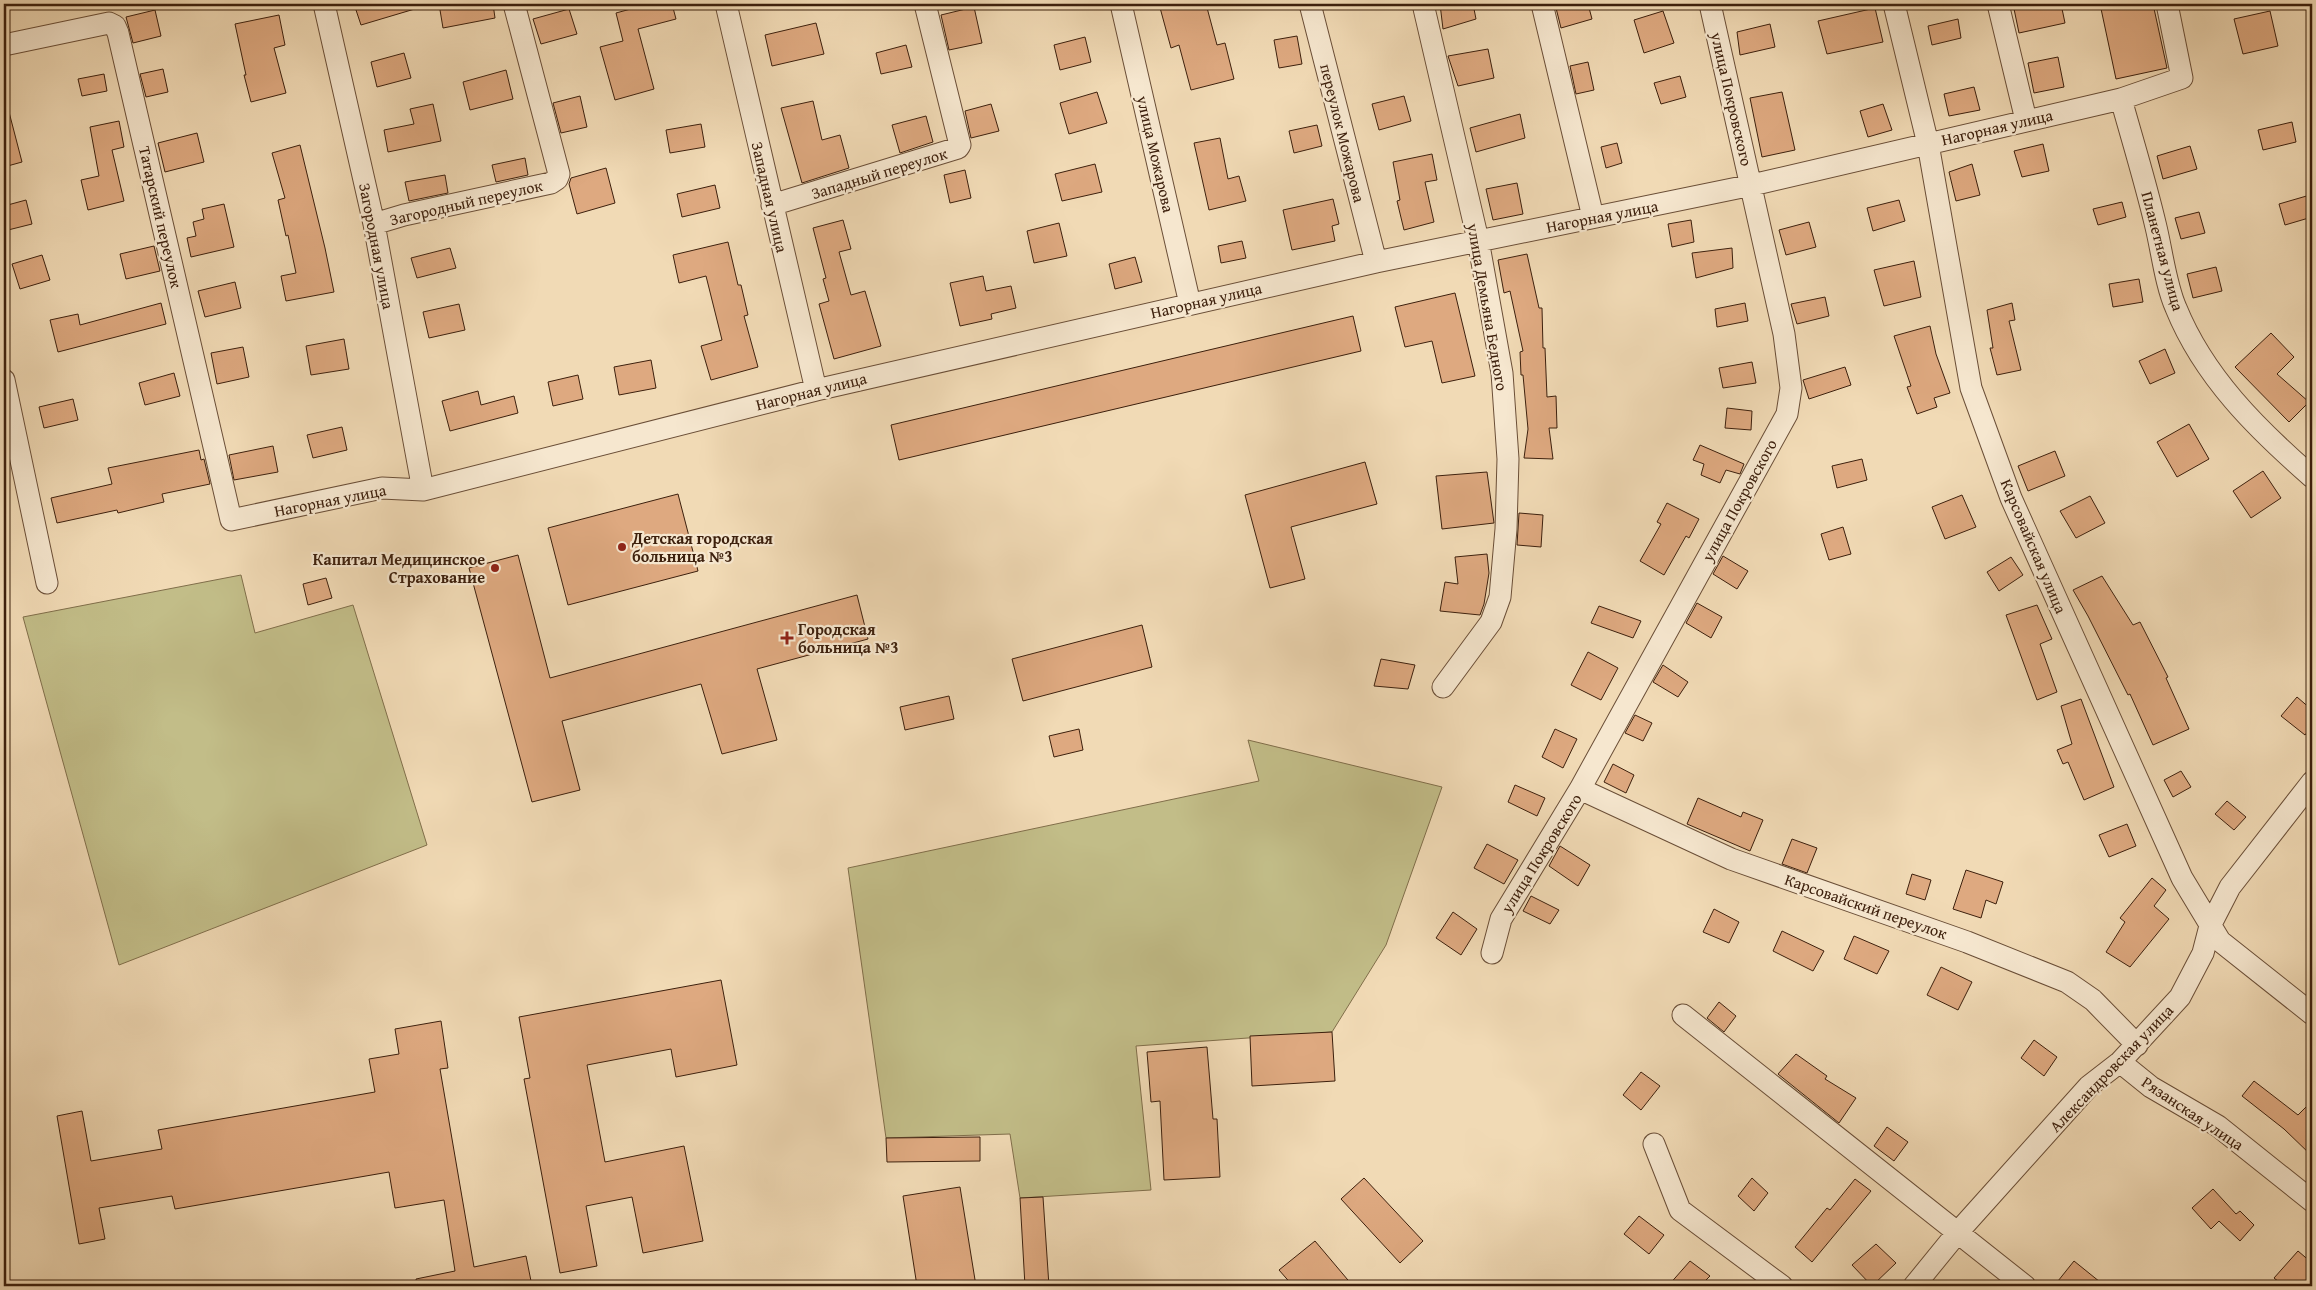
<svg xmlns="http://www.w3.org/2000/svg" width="2316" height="1290" font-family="'Gentium Book Plus',serif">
	<rect width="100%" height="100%" fill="#f1dab5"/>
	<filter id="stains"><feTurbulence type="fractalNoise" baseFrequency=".004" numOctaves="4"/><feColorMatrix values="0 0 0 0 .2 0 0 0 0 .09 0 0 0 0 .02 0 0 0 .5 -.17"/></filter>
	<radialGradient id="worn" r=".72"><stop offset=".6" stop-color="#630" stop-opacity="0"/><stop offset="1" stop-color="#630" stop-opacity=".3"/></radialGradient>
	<!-- green -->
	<path fill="#c2bd88" stroke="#806e4a" d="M241,575L255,633L353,605L427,845L119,965L23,617Z
		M1248,740L1442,787L1386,945L1332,1032L1136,1046L1151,1190L1020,1198L1010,1134L886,1138L848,868L1259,781Z"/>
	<!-- building -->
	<path fill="#dea980" stroke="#3d200d" d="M354,4H418V8L361,25Z
		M439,4H493L495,18L443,28Z
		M649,4H672L676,19L638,29L654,89L615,100L600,47L623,41L616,13Z
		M1159,4H1206L1217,45L1225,43L1234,79L1191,90L1179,45L1171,48Z
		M1440,4H1473L1476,19L1443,29Z
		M1555,4H1567L1568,9L1588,4L1592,19L1561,28Z
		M2013,4H2061L2065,23L2019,33Z
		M2100,4H2153L2167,68L2116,79Z
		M974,7L982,43L949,50L941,15Z
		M1875,8L1883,42L1827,54L1818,21Z
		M569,9L577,34L541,44L533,19Z
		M155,10L161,36L133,43L126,17Z
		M1663,11L1674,43L1644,53L1634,20Z
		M2270,11L2278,46L2243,54L2234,19Z
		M279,15L285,45L274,48L286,93L251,102L244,75H246L235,24Z
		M1958,19L1961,38L1932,45L1928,26Z
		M816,23L824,54L772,66L765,35Z
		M1770,24L1775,47L1740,55L1737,32Z
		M1297,36L1302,64L1279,68L1274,40Z
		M1085,37L1091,62L1060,70L1054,45Z
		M906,45L912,67L881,74L876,53Z
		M1488,49L1494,78L1458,86L1448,56Z
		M404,53L411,78L377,87L371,62Z
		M2058,57L2064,87L2034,93L2028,63Z
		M1588,62L1594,90L1576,94L1570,66Z
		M163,69L168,92L146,97L140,74Z
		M506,70L513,99L470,110L463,82Z
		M104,74L107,91L82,96L78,79Z
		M1680,76L1686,97L1661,104L1654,83Z
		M1974,87L1980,110L1949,116L1944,94Z
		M1097,92L1107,123L1069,134L1060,103Z
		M1782,92L1795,150L1762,157L1750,98Z
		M580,96L587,127L561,133L553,103Z
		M1404,96L1411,121L1379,130L1372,104Z
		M813,101L822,140L840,135L849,168L802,183L781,108Z
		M433,104L441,141L388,152L384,130L414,124L410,109Z
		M991,104L999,131L971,138L965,111Z
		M1883,104L1892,130L1868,137L1860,111Z
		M4,112H9L22,162L4,167Z
		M1520,114L1525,138L1476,152L1470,128Z
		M926,116L933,142L900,153L892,125Z
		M119,121L124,147L112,150L124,201L88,210L81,180L99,176L90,127Z
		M2292,122L2296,142L2263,150L2258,130Z
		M701,124L705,147L670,153L666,130Z
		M1317,125L1322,146L1294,153L1289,131Z
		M197,133L204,162L165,172L158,143Z
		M1220,138L1228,179L1239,176L1246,201L1209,210L1194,143Z
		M1617,143L1622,163L1606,168L1601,147Z
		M2043,144L2049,171L2022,177L2014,151Z
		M300,145L325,248L334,292L286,301L281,276L296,273L288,235L286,236L278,200L285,198L272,153Z
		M2190,146L2197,169L2163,179L2157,156Z
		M1432,154L1437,180L1425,182L1434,222L1404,230L1397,201L1400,200L1393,162Z
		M525,158L528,175L496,182L492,165Z
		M1095,164L1102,192L1062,201L1055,174Z
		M1972,164L1980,195L1956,201L1949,172Z
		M606,168L615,203L577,214L569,184L571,178Z
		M965,170L971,198L950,203L944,175Z
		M445,175L448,193L409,201L405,182Z
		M1517,183L1523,214L1493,220L1486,189Z
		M715,185L720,208L682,217L677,194Z
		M2310,195L2312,217L2285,225L2279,204Z
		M1333,199L1339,224L1332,226L1335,241L1292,250L1283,210Z
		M26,200L32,224L4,231V206Z
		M1899,200L1905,221L1873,231L1867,208Z
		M2122,202L2126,217L2098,225L2093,209Z
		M224,204L234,247L191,257L187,238L196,236L193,222L204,219L202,209Z
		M2199,212L2205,233L2181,239L2175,218Z
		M843,220L851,249L839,252L851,295L865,291L881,346L834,359L819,304L829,301L823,279L826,278L813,228Z
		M1691,220L1694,242L1672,247L1668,224Z
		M1809,222L1816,247L1786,255L1779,230Z
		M1059,223L1067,256L1034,263L1027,231Z
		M1242,241L1246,258L1221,263L1218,246Z
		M728,242L738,285H741L748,315L744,316L758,367L711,380L701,346L722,340L706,276L679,283L673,255Z
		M154,246L160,271L126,279L120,254Z
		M450,248L456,268L417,278L411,258Z
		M1732,248L1733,268L1696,278L1692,253Z
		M1527,254L1539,308H1542L1543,348H1545L1547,397L1556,396L1557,428H1549L1553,459L1524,458L1528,429L1523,375H1521L1520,352L1523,351L1510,291L1504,293L1498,260Z
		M42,255L50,280L20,289L12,264Z
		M1135,257L1142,282L1115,289L1109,264Z
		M1914,261L1921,297L1884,306L1874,270Z
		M2216,267L2222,291L2193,298L2187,274Z
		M983,276L986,291L1011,286L1016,308L991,314L992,319L960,326L950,283Z
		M2139,279L2143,302L2113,307L2109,284Z
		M235,282L241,308L205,317L198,291Z
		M1455,293L1475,376L1442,383L1432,341L1405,347L1395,307Z
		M1825,297L1829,316L1797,324L1791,304Z
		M161,303L166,324L58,352L50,320L78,314L80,325Z
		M1745,303L1748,321L1717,327L1715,309Z
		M2012,303L2015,320L2009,321L2021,370L1997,375L1990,348H1993L1987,310Z
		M459,304L465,330L429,338L423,312Z
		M1353,316L1361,351L899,460L891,425Z
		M1930,326L1936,354L1950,393L1934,398L1937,407L1917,414L1907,387L1911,386L1894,336Z
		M2271,333L2294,357L2277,374L2309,402L2289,422L2235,367Z
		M344,339L349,369L311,375L306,346Z
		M243,347L249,377L217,384L211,353Z
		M2165,349L2175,373L2150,384L2139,361Z
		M651,360L656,388L619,395L614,367Z
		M1752,362L1756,383L1723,388L1719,368Z
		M1845,367L1851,385L1809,399L1803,380Z
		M174,373L180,396L145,405L139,383Z
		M578,375L583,399L553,406L548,382Z
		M478,391L481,405L514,396L518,413L450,431L442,401Z
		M73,399L78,420L44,428L39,407Z
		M1727,408L1752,411L1751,430L1725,428Z
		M2189,424L2209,459L2177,477L2157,442Z
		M342,427L347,450L313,458L307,435Z
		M1700,445L1744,464L1740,474L1726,470L1720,483L1701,475L1704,464L1693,460Z
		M273,446L278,472L234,480L229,455Z
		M199,450L201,460L204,459L210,484L162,494L164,502L118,513L117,510L57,523L51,498L112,484L108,468Z
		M2055,451L2065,476L2028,491L2018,466Z
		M1862,459L1867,480L1837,488L1832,466Z
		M1365,462L1377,504L1291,527L1305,579L1270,588L1245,495Z
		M2263,471L2281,498L2251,518L2233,491Z
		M1487,472L1494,523L1442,529L1436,476Z
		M678,494L698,571L568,605L548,528Z
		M1962,495L1976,527L1945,539L1932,507Z
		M2090,496L2105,523L2076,538L2060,511Z
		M1667,503L1699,519L1689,538L1686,536L1664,575L1640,561L1661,524L1657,522Z
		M1519,513L1543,515L1541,547L1517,545Z
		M1843,527L1851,554L1829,560L1821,534Z
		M1487,554L1489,573L1484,604L1480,615L1440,611L1445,582L1458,584L1455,557Z
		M518,555L550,678L857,595L868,639L757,669L777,740L722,754L701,684L562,721L580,790L532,802L469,568Z
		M1723,556L1748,571L1737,589L1713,574Z
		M2011,557L2023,575L1999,591L1987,572Z
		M2102,576L2133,625L2140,622L2168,677L2166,678L2189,729L2153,745L2130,694L2128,695L2088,616L2073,590Z
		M326,578L332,598L308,605L303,584Z
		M1697,603L1722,617L1711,638L1686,623Z
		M2037,605L2052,639L2040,644L2057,692L2037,700L2006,615Z
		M1599,606L1641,621L1633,638L1591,623Z
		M1142,625L1152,667L1023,701L1012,659Z
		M1588,652L1618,668L1601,700L1571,685Z
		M1381,659L1415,665L1408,689L1374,686Z
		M1663,665L1688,682L1678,697L1653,682Z
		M949,696L954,719L905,730L900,707Z
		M2297,697L2312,710V726L2305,735L2281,716Z
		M2081,699L2114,787L2084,800L2068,762L2063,764L2057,750L2072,744L2061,706Z
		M1635,715L1652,723L1643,741L1625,733Z
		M1079,729L1083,750L1054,757L1049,736Z
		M1555,729L1577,739L1563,768L1542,757Z
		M1613,764L1634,775L1626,793L1604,782Z
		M2181,771L2191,787L2173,797L2164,780Z
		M1515,785L1545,798L1537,816L1508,802Z
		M1698,798L1741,817L1743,812L1763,820L1750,851L1687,824Z
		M2227,801L2246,817L2234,830L2215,814Z
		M2127,824L2136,846L2109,857L2099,835Z
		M1792,839L1817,848L1807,873L1782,864Z
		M1487,844L1518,860L1504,884L1474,868Z
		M1560,846L1590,865L1578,886L1549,866Z
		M1966,870L2003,882L1996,904L1986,900L1981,918L1953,909Z
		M1912,874L1931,880L1925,900L1906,894Z
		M2152,878L2166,890L2154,906L2169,919L2130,967L2106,952L2125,922L2120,918Z
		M1531,896L1559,910L1550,924L1523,911Z
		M1714,909L1739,922L1729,943L1703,932Z
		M1453,912L1477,929L1461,955L1436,938Z
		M1782,931L1824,951L1813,971L1773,951Z
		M1854,936L1889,951L1877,974L1844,959Z
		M1941,967L1972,982L1958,1010L1927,995Z
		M721,980L737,1065L676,1077L671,1049L587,1065L605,1162L684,1146L703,1241L643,1253L632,1197L586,1206L597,1266L560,1273L524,1079L530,1078L519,1017Z
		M1719,1002L1736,1016L1724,1032L1707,1018Z
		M441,1021L448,1068L440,1069L474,1267L526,1256L532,1286H417L416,1279L455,1271L444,1200L395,1208L389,1172L175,1209L172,1196L99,1208L105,1239L79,1244L57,1116L82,1111L91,1161L162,1149L158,1130L375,1092L369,1059L399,1054L395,1029Z
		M1332,1032L1335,1081L1252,1086L1250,1036Z
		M2034,1040L2057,1057L2044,1076L2021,1058Z
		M1207,1047L1213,1119H1217L1220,1177L1164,1180L1160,1101L1151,1102L1147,1052Z
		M1796,1054L1827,1076L1825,1079L1856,1098L1839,1123L1778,1074Z
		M1641,1072L1660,1086L1641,1110L1623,1095Z
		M2254,1081L2298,1115L2312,1101V1156L2284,1129L2242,1096Z
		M1887,1127L1908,1142L1894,1161L1874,1146Z
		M980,1137V1161L887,1162L886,1138Z
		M1364,1178L1423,1241L1400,1263L1341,1199Z
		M1752,1178L1768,1193L1754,1211L1738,1196Z
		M1855,1179L1871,1191L1812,1262L1795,1247L1827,1208L1830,1210Z
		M960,1187L976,1286H917L903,1196Z
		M2213,1189L2236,1214L2240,1211L2254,1225L2240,1241L2219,1221L2211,1229L2192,1208Z
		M1043,1197L1049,1286H1025L1020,1198Z
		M1639,1216L1664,1235L1649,1254L1624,1234Z
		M1315,1241L1353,1286H1293L1279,1270Z
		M1876,1244L1896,1263L1872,1286L1852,1265Z
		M2298,1251L2312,1263V1280L2307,1286H2284L2274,1278Z
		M1690,1261L1710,1276L1700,1286H1668Z
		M2074,1261L2105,1286H2054Z"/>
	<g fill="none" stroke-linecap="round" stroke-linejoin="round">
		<defs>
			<path id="minor" d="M324,4L374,224L423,490
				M726,4L816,390
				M1121,4L1190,304
				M1310,4L1376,262
				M1423,4L1478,240L1502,373L1508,459L1506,529L1500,597L1491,622L1443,687
				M1542,4L1593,217
				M1894,4L1928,144L1971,388L2011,498L2182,878L2220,941L2312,1014
				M1998,4L2026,120
				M4,45L109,23L115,26L118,33L231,520L382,488L423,490L816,390L1376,262L1752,185L2121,99L2182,78L2167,4
				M2121,99C2133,142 2146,184 2156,227C2162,252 2166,286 2176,308C2204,377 2257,429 2312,477
				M772,205L958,148L960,145L925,4
				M374,224L404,215L551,183L557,179L559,174L514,4
				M4,380L47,583
				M1580,789L1731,859L1967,942L2067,982L2093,1000L2137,1045
				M1492,953L1501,919L1580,789L1787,414L1791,388L1784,334L1710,4
				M1683,1015L2025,1286
				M2120,1062L2151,1087L2218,1126L2312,1201
				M1654,1144L1680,1210L1782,1286
				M1914,1286L1958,1232L2089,1086L2120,1062L2180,997L2203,953L2210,926L2230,887L2312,782"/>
		</defs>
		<!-- minor casing -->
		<use href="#minor" stroke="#6a4e37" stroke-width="23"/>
		<!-- minor -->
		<use href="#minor" stroke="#f6e7cf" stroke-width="21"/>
	</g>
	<!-- markers -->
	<g fill="#8f2418" stroke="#f6e7cf" stroke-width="2">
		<circle cx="622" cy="547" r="5"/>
		<circle cx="495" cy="568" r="5"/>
		<path d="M784.5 630.5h5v5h5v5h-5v5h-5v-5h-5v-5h5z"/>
	</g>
	<g text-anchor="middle" stroke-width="4.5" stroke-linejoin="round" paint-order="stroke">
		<!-- street labels -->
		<g font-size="16" fill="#3d200d" stroke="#f6e7cf">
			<text transform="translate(1732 99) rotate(77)" y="6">улица Покровского</text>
			<text transform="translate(1997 127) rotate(-13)" y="6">Нагорная улица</text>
			<text transform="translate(1343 133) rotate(76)" y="6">переулок Можарова</text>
			<text transform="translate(1156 154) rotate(77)" y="6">улица Можарова</text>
			<text transform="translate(879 173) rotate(-17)" y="6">Западный переулок</text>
			<text transform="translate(770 197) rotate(77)" y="6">Западная улица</text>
			<text transform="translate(466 202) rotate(-13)" y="6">Загородный переулок</text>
			<text transform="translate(1602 216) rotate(-11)" y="6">Нагорная улица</text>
			<text transform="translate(161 217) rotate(77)" y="6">Татарский переулок</text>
			<text transform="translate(377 246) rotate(79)" y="6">Загородная улица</text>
			<text transform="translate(2163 251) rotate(75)" y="6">Планетная улица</text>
			<text transform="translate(1206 300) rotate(-13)" y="6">Нагорная улица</text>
			<text transform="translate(1488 307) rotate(80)" y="6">улица Демьяна Бедного</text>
			<text transform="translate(811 391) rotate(-14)" y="6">Нагорная улица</text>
			<text transform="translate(330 500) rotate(-11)" y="6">Нагорная улица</text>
			<text transform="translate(1739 500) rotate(-61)" y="6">улица Покровского</text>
			<text transform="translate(2034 546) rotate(67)" y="6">Карсовайская улица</text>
			<text transform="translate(1541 853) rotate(-58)" y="6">улица Покровского</text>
			<text transform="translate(1866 906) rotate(19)" y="6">Карсовайский переулок</text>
			<text transform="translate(2111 1068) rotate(-46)" y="6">Александровская улица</text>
			<text transform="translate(2193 1113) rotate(34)" y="6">Рязанская улица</text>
		</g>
		<!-- poi labels -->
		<g font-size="16" font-weight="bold" fill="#3d200d" stroke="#f6e7cf" text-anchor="start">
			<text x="632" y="544">Детская городская<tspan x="632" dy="18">больница №3</tspan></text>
			<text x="485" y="565" text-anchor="end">Капитал Медицинское<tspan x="485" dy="18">Страхование</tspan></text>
			<text x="798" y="635">Городская<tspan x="798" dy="18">больница №3</tspan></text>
		</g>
	</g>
	<!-- margin -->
	<rect width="2316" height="1290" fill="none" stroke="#f1dab5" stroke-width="20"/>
	<rect x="5" y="5" width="2306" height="1280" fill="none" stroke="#3d200d" stroke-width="2.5"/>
	<rect x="10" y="10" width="2296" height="1270" fill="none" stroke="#3d200d"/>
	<rect width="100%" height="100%" filter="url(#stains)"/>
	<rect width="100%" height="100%" fill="url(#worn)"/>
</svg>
